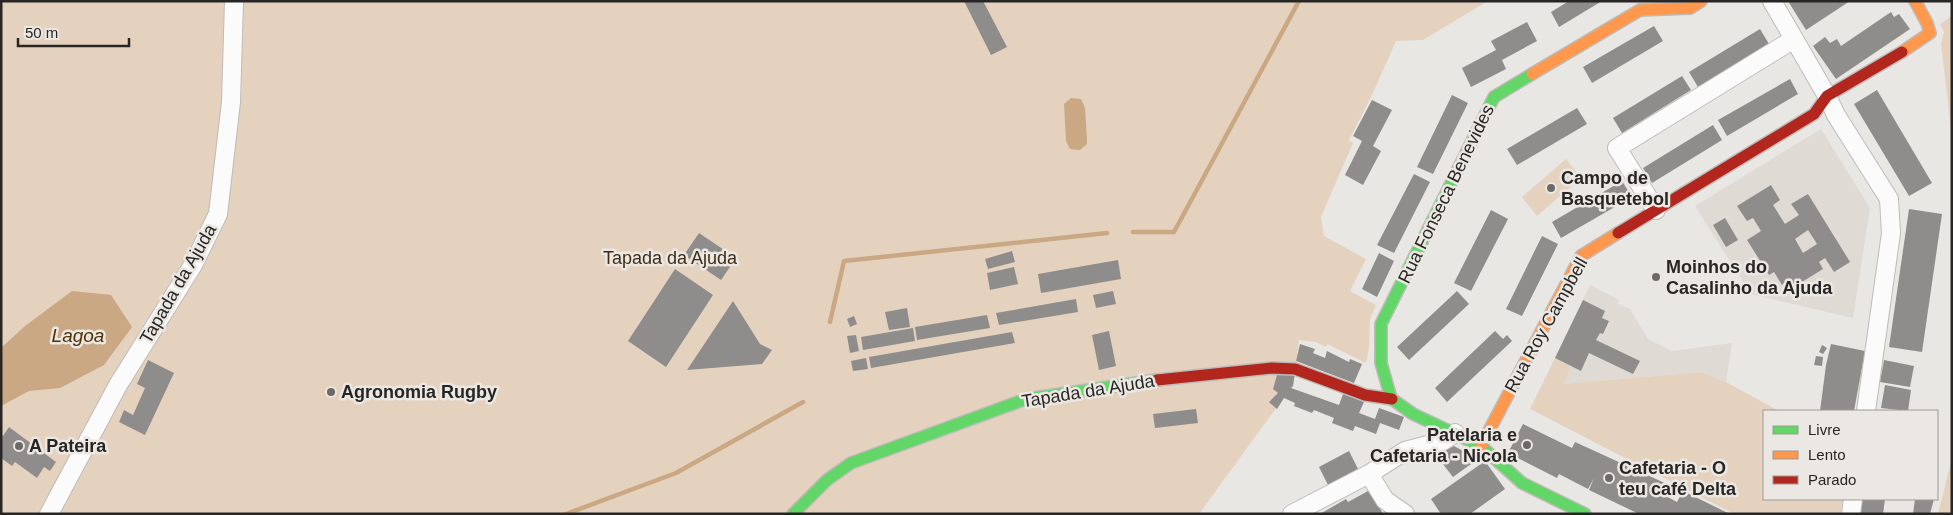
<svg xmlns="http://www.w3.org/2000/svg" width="1953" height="515" font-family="Helvetica,sans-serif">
	<rect width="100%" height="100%" fill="#e9e7e4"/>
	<!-- built -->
	<path fill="#dfdad3" d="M1821,129L1870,208L1853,318L1741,292L1742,280L1695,206Z
		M1590,285L1619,300L1618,304L1630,309L1648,339L1672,351L1732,343L1726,382L1702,372L1564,384L1571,367L1555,358Z"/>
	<!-- green -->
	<path fill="#e4d2bf" d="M1,1H1488L1423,40L1396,41L1372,95L1349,140L1353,143L1321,217L1324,236L1366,259L1350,291L1376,305L1370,319L1369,348L1366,363L1327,344L1326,347L1316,342L1299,340L1293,385L1199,514H1Z
		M1952,16V136L1941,44L1944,32L1940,24Z
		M1566,159L1581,178L1537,216L1522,197Z
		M1555,358L1571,367L1564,384L1702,372L1726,382L1779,411H1764V499H1844L1842,514H1734L1530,409Z
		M1952,458V514H1938Z"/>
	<!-- water -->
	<path fill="#c9a883" d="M1071,98L1081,99L1085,108L1087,139V144L1080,150L1070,149L1066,141L1064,104Z
		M72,291L111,295L132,327L104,365L60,388L29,391L1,406V348L25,326Z"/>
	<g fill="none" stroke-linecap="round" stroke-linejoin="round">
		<!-- stream -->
		<path stroke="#c9a883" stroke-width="4.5" d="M1133,232H1174L1299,1
			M830,322L844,261L1107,233
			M566,514L676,473L803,402"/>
	</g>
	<!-- building -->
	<path fill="#8e8d8b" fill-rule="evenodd" d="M964,1H983L1007,47L991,55Z
		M1569,1H1602L1559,27L1551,12Z
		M1788,1H1850L1806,30Z
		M1891,12L1894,17L1899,14L1910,29L1836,79L1813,46L1825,37L1830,43L1837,39L1841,46Z
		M1527,22L1537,41L1502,60L1506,69L1471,87L1462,68L1496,50L1491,41Z
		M1654,26L1663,41L1592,83L1583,67Z
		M1760,29L1769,44L1698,87L1689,72Z
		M1682,76L1691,90L1622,133L1613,118Z
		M1790,79L1798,94L1727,136L1718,120Z
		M1877,90L1932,183L1909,196L1854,104Z
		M1452,95L1468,103L1433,174L1417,167Z
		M1372,100L1392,110L1373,146L1381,151L1363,185L1345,175L1362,141L1353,136Z
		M1577,108L1587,124L1517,165L1507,149Z
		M1713,125L1722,140L1652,183L1643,168Z
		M1414,174L1430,182L1394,253L1377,245Z
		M1622,181L1632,197L1561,238L1552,222Z
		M1771,185L1780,200L1773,205L1785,224L1799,215L1791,204L1808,194L1850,262L1834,272L1825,258L1819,262L1823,269L1789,290L1784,283L1782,285L1774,272L1769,275L1747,240L1761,231L1753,218L1747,221L1737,206ZM1808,230L1817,244L1803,253L1795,239Z
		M1909,209L1942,214L1922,352L1889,347Z
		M1491,210L1508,219L1471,291L1454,283Z
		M1725,218L1738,240L1726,247L1713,225Z
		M699,233L736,258L721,280L684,255Z
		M1542,236L1558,244L1522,316L1506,309Z
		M1012,251L1015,262L988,269L985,259Z
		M1379,253L1394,261L1377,297L1362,289Z
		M1118,260L1121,279L1041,293L1038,274Z
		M1014,267L1018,284L990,290L987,273Z
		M675,269L713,295L666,367L628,341Z
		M1113,291L1116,304L1096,308L1093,295Z
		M1457,291L1469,304L1409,360L1397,347Z
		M1076,299L1078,312L999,325L996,313Z
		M1583,300L1605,311L1602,318L1609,321L1603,334L1600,333L1596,340L1640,361L1633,374L1589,353L1581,371L1555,358Z
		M733,301L760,344L772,350L762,364L687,370Z
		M907,308L910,327L889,330L885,312Z
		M987,315L990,328L917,340L915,327Z
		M854,316L857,324L850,327L847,319Z
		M913,328L915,341L863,350L861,337Z
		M1109,331L1116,366L1099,370L1092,335Z
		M1495,331L1503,339L1507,335L1512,341L1447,402L1435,388Z
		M1012,332L1015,343L871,368L869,357Z
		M856,335L859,351L850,353L847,336Z
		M1300,344L1315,349L1313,353L1325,358L1327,351L1349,362L1350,359L1362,364L1354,383L1296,361Z
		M1831,344L1865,351L1854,411H1820L1826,365Z
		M1822,345L1827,348L1823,354L1819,352Z
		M1816,356L1823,357L1822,366L1814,365Z
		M866,358L868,369L853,371L851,361Z
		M148,360L174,373L145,435L119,422L124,410L133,415L145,388L137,384Z
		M1884,360L1914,366L1910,387L1880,382Z
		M1295,373L1293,386L1291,388L1339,405L1343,394L1364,402L1359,413L1375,419L1379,408L1404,417L1399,430L1380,423L1376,434L1355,426L1353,431L1332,423L1334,418L1314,410L1312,413L1294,406L1295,403L1284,398L1277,409L1269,402L1278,393L1273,389L1277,375Z
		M1885,385L1911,390L1908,411L1881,408Z
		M1196,409L1198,423L1155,428L1153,414Z
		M1523,424L1572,448L1575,442L1669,485L1664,495L1677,502L1683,491L1730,514H1639L1589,490L1594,478L1588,489L1559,474L1557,478L1508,453Z
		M9,427L56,462L50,471L44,467L37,478L15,462L12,466L1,458V435L3,436Z
		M1454,446L1478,459L1453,477L1436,455Z
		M1349,451L1358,469L1328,485L1319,467Z
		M1485,461L1505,489L1470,514H1441L1431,499Z
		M1370,490L1383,514H1320L1346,499L1348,502Z
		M1862,499H1885L1883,514H1860Z
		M1915,499H1934L1930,514H1913Z"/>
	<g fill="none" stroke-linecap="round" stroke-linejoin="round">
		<defs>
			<path id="street" d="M1772,1L1827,96L1836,115L1889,199L1891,233L1866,411
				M1656,210L1617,148L1794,39
				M1369,474L1385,500L1405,514
				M49,514L118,385L193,265L218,214L231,102L234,1
				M1292,514L1369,474L1405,451L1443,441L1455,433
				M1851,514L1853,499"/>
			<path id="fast" d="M1391,398L1381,363V324L1494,97L1532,74
				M1392,399L1413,414L1481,446L1522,483L1585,514
				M793,514L827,480L851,463L1026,399L1157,380"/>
			<path id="slow" d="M1902,52L1930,33L1927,23L1915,1
				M1532,74L1640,10L1690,8L1701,1
				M1481,446L1581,256L1618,233"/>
			<path id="jam" d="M1618,233L1814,114L1827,96L1902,52
				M1157,380L1272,368L1295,369L1365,395L1392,399"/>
		</defs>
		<!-- street casing -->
		<use href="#street" stroke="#bdbcb9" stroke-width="20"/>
		<!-- fast casing -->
		<use href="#fast" stroke="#bdbcb9" stroke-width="14"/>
		<!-- slow casing -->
		<use href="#slow" stroke="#bdbcb9" stroke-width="14"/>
		<!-- jam casing -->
		<use href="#jam" stroke="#bdbcb9" stroke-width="14"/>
		<!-- street -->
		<use href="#street" stroke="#fcfbfb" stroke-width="18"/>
		<!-- fast -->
		<use href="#fast" stroke="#63d668" stroke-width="11"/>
		<!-- slow -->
		<use href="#slow" stroke="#ff974d" stroke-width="11"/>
		<!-- jam -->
		<use href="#jam" stroke="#b3261e" stroke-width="11"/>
	</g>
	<!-- markers -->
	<g fill="#6c6a68" stroke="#ebe7e2" stroke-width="2">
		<circle cx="1551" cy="188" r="5"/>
		<circle cx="1656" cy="277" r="5"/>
		<circle cx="331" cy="392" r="5"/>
		<circle cx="1527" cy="445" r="5"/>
		<circle cx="19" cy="446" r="5"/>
		<circle cx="1609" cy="478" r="5"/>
	</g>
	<g text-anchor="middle" stroke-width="5" stroke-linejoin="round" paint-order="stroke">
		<!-- poi labels -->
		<g font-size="18" font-weight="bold" fill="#282625" stroke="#ebe7e2" text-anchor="start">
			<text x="1561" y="184">Campo de<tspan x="1561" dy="21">Basquetebol</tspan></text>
			<text x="1666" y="273">Moinhos do<tspan x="1666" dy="21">Casalinho da Ajuda</tspan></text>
			<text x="341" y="398">Agronomia Rugby</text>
			<text x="1517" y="441" text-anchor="end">Patelaria e<tspan x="1517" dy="21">Cafetaria - Nicola</tspan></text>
			<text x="29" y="452">A Pateira</text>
			<text x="1619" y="474">Cafetaria - O<tspan x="1619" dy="21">teu café Delta</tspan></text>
		</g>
		<!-- street labels -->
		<g font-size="18" fill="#282625" stroke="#ebe7e2">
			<text transform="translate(1446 194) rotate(-64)" y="6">Rua Fonseca Benevides</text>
			<text transform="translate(178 284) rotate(-60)" y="6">Tapada da Ajuda</text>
			<text transform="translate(1546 325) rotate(-61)" y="6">Rua Roy Campbell</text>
			<text transform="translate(1088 391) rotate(-9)" y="6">Tapada da Ajuda</text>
		</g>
		<!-- park labels -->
		<g font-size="18" fill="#402c14" stroke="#ebe7e2">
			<text x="670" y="264">Tapada da Ajuda</text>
		</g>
		<!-- water labels -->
		<g font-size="19" font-style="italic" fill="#513106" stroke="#ebe7e2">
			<text x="78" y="342">Lagoa</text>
		</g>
	</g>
	<!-- border -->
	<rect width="1953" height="515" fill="none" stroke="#282625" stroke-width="5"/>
	<!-- legend -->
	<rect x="1763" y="410" width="175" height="90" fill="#ebe7e2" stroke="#9d9a96"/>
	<rect x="1773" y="426" width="25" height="8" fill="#63d668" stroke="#9d9a96"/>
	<text x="1808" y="435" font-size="15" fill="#282625">Livre</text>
	<rect x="1773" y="451" width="25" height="8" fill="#ff974d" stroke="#9d9a96"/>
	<text x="1808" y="460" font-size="15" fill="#282625">Lento</text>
	<rect x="1773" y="476" width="25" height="8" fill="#b3261e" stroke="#9d9a96"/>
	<text x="1808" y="485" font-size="15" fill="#282625">Parado</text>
	<!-- scale -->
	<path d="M18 38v8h111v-8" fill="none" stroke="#282625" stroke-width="2.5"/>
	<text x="25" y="38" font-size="15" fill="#282625" stroke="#ebe7e2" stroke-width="4" paint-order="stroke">50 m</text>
</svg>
